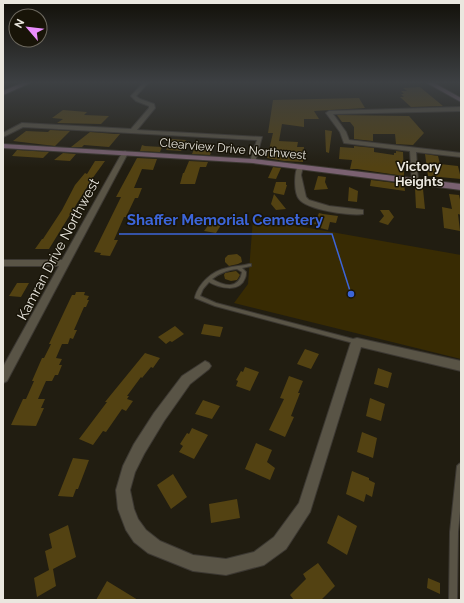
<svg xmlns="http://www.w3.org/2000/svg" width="464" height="603" font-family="Raleway,sans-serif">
	<rect width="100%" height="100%" fill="#211d11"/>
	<!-- green -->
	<path fill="#382b03" d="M253,218L461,255V359L234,303L248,284Z"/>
	<!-- building -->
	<path fill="#534212" d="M420,87L443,106L411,107L400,97H404L401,94H404L401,91H407L403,88Z
		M359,98L365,108L314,111L319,119H304V127L282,124L279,141L298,142L297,147H304L303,162L284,161L267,158L273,133H268L273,100Z
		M63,110L87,112L84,115L109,116L101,124L57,123L63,119L52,118Z
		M337,115L409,116L424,133L413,145L396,144L395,134H373V141L354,139V127L350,122H342Z
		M50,130L70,131L55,146L13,141L26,131L48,132Z
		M325,130L332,131L329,153L326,152Z
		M90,132L115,134H120L109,147L84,145L82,147H71Z
		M172,139L186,140L181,151L166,150Z
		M142,145L145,146L162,147L160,152L140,151Z
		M354,146L374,148V152L394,155V153H396V151L403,152L404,176L357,169H350L352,160L339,159L340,147L354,148Z
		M194,149L212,150L210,155L192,154Z
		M17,150L49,152L43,158L12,156Z
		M63,153L76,154L70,161L54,160Z
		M425,154L438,156L440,164L458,166L461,179L428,176Z
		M137,158L157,159L153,170L142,169L134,188H142L138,198H135L126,217H124L114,240H118L110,256L100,255L101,253L94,252L121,197H116Z
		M95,161H105L92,179L49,249H35L42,239H43L62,210L75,185L85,173L87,174Z
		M189,161L208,162L206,167H200L195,184H180L183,173H184Z
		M273,167L281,168L276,179L268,178Z
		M318,176L326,177L325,182L328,189L314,190Z
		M371,180L404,184L405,191L370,186Z
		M276,182H286V185H287L284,195L274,193L273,192Z
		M349,187L358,191L357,202L348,201Z
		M415,188L423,189L425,209L416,208Z
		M274,194L286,209L276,210L271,204Z
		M449,194L459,195L461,204V215L458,214L460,231L444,228L442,207L452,209Z
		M380,210H389L394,217L388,225L379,222L384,216Z
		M319,213L323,214L338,216L336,223L330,222L328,230L320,228L321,225L314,224Z
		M210,223L221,225L216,233L204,231Z
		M237,254L241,257L242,262L238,264L229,266L225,262V258L228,255Z
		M236,271L240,275L237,280L231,281L225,279L224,275L225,273Z
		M17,283H29L21,297L9,296Z
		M76,292H85L84,295L89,296L87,300H89L86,307H84L74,330H77L73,339L70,338L68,344H62L56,358L62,359L59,365H62L58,375H55L52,381H46L38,399H45L41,408H44L36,426L11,425L23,399H26L34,381H32L42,358H44L51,344H49L72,295H75Z
		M204,324L223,327L220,337L201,334Z
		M175,326L184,334L172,342L170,341L166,344L158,337Z
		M305,349L319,354L311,369L297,364Z
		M145,353L160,358L153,368L151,367L142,378L141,377L127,396H129L127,399L133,401L126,411L122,409L106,432L103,431L93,445L79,439L107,402H105Z
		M245,367L259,372L250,391L236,386L238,381L236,380L241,371L243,372Z
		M378,368L392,373L388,388L374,384Z
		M289,376L303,381L298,393H300L291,416L294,417L285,437L269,430L284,399L280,398Z
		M370,398L385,404L381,421L366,416Z
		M203,400L220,406L212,419L195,414Z
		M192,428L208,435L194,459L179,452L183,446L180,444L187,433L189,434Z
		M362,432L377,438L373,458L357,452Z
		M256,443L272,450L267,462L275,468L270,480L245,469Z
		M73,458L89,460L78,489H76L73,497L58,496Z
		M352,471L369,478V480L375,483L372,497L366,494L364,502L346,494Z
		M173,474L187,497L171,509L157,485Z
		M237,499L240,518L211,523L209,504Z
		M338,515L357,526L347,555L327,543Z
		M68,525L76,557L53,569L56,586L37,597L34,578L49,570L45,551L52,548L49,534Z
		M318,563L335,586L321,600H294L290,595L306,579L303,574Z
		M428,578L440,583V594L427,588Z
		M107,581L138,600H96Z"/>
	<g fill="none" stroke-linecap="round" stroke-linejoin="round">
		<defs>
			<path id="lane" d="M249,264H251V266L242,268L246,272C246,274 246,276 245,278C240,293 219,288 209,282L203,289L200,296L216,303L357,340L359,341L360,342L359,343L357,344L215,306L195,298V297C199,283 212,271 227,268C234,266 242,266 249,264ZM237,269L242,272C239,290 224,286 212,279C220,273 227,270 237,269Z
				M461,463V501L458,532L457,600H449L450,532L457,466L459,464Z"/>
			<path id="street" d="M143,83H148L136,96L140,99L154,104L155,108L137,130L262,137L255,162L250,161L257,140L23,127L3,137V133L22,123L131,129L149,108V106L136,101L131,96Z
				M461,107V111L333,114L346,132L349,140L461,153V157L416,152L418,181L415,183L412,181L410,151L344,143L340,132L326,113L329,111Z
				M125,151L128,153L7,381L3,383V367L59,266H3V260H62L122,153Z
				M298,166L303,167L301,175L306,197L309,200L329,206L363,210V214C350,216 307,210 299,199C294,193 294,173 298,166Z
				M357,338L461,361V371L361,347L310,512L286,549L264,565L226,575L193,571L148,553L134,542L126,530L118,509L116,490L123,466L134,444L154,413L182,376L205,361L209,363L211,366L209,369L190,384L164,421L144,454L135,472L130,490L134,509L138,519L146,530L160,541L193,555L226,559L254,552L274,537L299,503L351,342L353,339Z"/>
			<path id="secondary" d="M22,83H30L3,95V91Z
				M427,83H434L461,98V102Z
				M3,144L253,159L461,184V190L253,163L3,148Z"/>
		</defs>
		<!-- lane casing -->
		<use href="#lane" stroke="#3c3832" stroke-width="2"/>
		<!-- street casing -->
		<use href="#street" stroke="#3c3832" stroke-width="2"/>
		<!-- secondary casing -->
		<use href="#secondary" stroke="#3c3832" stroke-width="2"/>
		<!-- lane -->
		<use href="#lane" fill="#595446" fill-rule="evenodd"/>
		<!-- street -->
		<use href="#street" fill="#595446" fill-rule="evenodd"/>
		<!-- secondary -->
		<use href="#secondary" fill="#7a6171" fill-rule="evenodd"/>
	</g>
	<!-- sky -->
	<linearGradient id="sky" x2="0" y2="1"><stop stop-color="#121009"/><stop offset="0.49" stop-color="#3d4043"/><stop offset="1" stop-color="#3d4043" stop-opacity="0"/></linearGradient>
	<rect width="464" height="168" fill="url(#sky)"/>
	<g text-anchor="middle" stroke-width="3" stroke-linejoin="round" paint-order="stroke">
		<!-- far-street labels -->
		<g font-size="12" fill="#eae7df" stroke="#181408">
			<text transform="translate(233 149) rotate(5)" y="4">Clearview Drive Northwest</text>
		</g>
		<!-- far-neighbourhood labels -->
		<g font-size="13" font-weight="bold" fill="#eae7df" stroke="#181408">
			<text x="419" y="171">Victory<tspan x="419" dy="15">Heights</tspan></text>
		</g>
		<!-- street labels -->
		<g font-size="14" fill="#eae7df" stroke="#181408">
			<text transform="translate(58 249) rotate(-62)" y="5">Kamran Drive Northwest</text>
		</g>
	</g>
	<!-- callouts -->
	<path fill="none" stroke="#3c65d9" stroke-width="1.5" d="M351 294L332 234H119"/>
	<circle fill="#3c65d9" stroke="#181408" stroke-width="1.5" cx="351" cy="294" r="4"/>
	<g font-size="15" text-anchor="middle" font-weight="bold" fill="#3c65d9" stroke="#181408" stroke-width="3" stroke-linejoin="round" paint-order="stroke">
		<text x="225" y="225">Shaffer Memorial Cemetery</text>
	</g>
	<!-- border -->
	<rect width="464" height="603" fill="none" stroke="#eae7df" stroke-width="8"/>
	<!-- north arrow -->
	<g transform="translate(28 28) rotate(298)"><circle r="19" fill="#181408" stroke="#6c685e"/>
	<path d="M0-3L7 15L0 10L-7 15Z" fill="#ea8dfd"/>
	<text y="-6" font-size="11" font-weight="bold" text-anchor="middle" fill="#eae7df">N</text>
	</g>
</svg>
